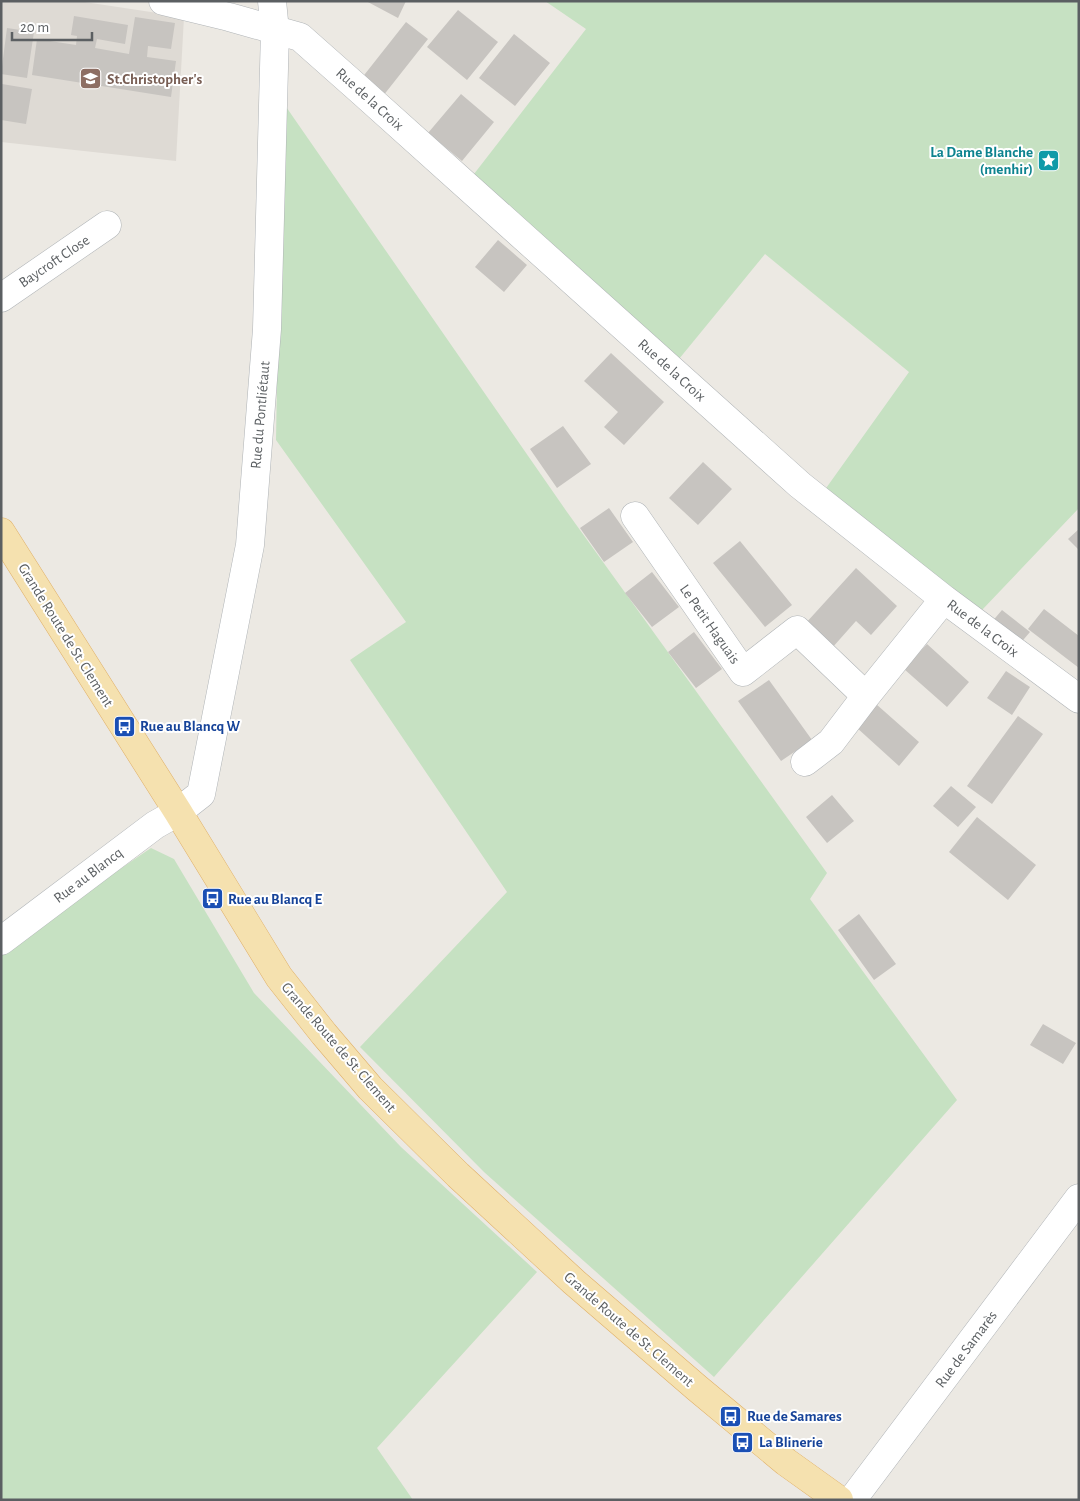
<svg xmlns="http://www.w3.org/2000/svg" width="1080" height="1501" font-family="'Alegreya Sans',sans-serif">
	<rect width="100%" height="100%" fill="#ece9e3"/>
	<!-- education -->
	<path fill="#dedad4" d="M1,1H78L184,17L176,161L1,142Z"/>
	<!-- green -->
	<path fill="#c6e1c2" d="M545,1H1079V508L982,610L824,491L909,372L765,254L679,359L474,174L586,29Z
		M282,101L567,512L827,873L810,899L957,1100L714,1377L484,1172L360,1047L507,892L350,660L406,622L276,440Z
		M151,848L174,859L254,993L401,1147L537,1272L377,1448L413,1500H1V950Z"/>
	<!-- building -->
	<path fill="#c7c4c0" d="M366,1H406L398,18Z
		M458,10L498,42L467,80L427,47Z
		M74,16L128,25L125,44L97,39L95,48L129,54L135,17L175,23L171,49L148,46L147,57L176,61L171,97L32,75L37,39L76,45L77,36L71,35Z
		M406,22L428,39L383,96L361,79Z
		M7,28L34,32L27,78L1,74Z
		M514,34L550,63L515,106L479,78Z
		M2,84L32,89L26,124L1,120Z
		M461,94L494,122L462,161L428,133Z
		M498,240L527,265L504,292L475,267Z
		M611,353L664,402L624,445L604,427L618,412L584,381Z
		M563,426L591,464L557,488L530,449Z
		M703,462L732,489L698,525L669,498Z
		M609,508L633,542L604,562L580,528Z
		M1079,529V550L1068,539Z
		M740,541L792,605L765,627L713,563Z
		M856,568L897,606L871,635L856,621L832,648L805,624Z
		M652,572L679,607L652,627L625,593Z
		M1044,609L1079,636V668L1028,629Z
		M1002,610L1030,632L1018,646L990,624Z
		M694,632L722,669L696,688L668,652Z
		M927,644L969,682L947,707L904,669Z
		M1006,671L1030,687L1012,715L987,698Z
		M769,680L812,740L781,761L738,701Z
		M876,704L919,742L899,766L856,727Z
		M1018,716L1043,734L992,804L967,786Z
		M951,786L976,807L958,827L933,806Z
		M832,795L854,821L827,843L806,817Z
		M977,817L1036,865L1008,900L949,852Z
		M859,914L896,964L874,980L838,930Z
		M1043,1024L1076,1043L1063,1064L1030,1045Z"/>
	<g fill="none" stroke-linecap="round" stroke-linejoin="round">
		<defs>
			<path id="street" d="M163,1L229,17L300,37L361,91L800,485L944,599L1079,699
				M1,298L107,225
				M635,516L743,672L797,630L866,696
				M805,762L831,742L866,696L944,599
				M1,941L155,825L178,812
				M852,1500L1079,1198"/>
			<path id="secondary" d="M178,812L201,794L250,545L267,329L275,31L272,1"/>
			<path id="primary" d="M1,532L178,812L279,977L324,1034L370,1088L458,1175L574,1282L697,1388L786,1462L839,1500"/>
		</defs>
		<!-- street casing -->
		<use href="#street" stroke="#b0b4b7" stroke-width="29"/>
		<!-- secondary casing -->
		<use href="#secondary" stroke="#afb3b6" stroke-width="29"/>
		<!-- primary casing -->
		<use href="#primary" stroke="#e0b068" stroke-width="29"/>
		<!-- street -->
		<use href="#street" stroke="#fff" stroke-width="28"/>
		<!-- secondary -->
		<use href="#secondary" stroke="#fff" stroke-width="28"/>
		<!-- primary -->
		<use href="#primary" stroke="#f5e1af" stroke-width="28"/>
	</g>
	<!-- icons -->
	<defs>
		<symbol id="school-square" viewBox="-11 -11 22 22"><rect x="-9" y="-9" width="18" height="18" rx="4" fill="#8d6e63" stroke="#fff"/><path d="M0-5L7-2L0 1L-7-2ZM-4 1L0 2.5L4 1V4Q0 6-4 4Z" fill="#fff"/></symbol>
		<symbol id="sight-square" viewBox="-11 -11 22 22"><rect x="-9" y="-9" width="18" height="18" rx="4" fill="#0f9aa8" stroke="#fff"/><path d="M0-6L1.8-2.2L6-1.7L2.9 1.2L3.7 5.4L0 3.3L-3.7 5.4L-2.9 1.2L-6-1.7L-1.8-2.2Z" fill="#fff"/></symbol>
		<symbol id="bus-square" viewBox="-11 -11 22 22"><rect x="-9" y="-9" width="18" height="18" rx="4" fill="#1a4fb4" stroke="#fff"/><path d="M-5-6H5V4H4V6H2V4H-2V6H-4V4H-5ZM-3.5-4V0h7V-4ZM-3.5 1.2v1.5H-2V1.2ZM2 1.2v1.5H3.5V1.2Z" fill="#fff"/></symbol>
	</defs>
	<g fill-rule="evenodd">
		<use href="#school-square" x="78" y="66" width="25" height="25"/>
		<use href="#sight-square" x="1036" y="148" width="25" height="25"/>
		<use href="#bus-square" x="112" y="714" width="25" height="25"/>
		<use href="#bus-square" x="200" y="886" width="25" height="25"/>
		<use href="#bus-square" x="718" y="1404" width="25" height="25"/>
		<use href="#bus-square" x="730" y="1430" width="25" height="25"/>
	</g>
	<g text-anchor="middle" stroke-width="4" stroke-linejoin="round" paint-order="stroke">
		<!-- education labels -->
		<g font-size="15" font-weight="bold" fill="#785e54" stroke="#fff" text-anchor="start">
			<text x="107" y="84">St.Christopher's</text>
		</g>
		<!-- street labels -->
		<g font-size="15" fill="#5b5f62" stroke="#fff">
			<text transform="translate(370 99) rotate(42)" y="5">Rue de la Croix</text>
			<text transform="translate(54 261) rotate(-34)" y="5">Baycroft Close</text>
			<text transform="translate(672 370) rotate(42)" y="5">Rue de la Croix</text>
			<text transform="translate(260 415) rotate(-85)" y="5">Rue du Pontliétaut</text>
			<text transform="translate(710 624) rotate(55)" y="5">Le Petit Haguais</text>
			<text transform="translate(983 628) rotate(37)" y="5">Rue de la Croix</text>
			<text transform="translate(66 635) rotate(58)" y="5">Grande Route de St. Clement</text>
			<text transform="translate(88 875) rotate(-37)" y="5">Rue au Blancq</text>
			<text transform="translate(339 1047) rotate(49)" y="5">Grande Route de St. Clement</text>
			<text transform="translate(629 1329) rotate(41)" y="5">Grande Route de St. Clement</text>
			<text transform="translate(966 1349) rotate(-53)" y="5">Rue de Samarès</text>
		</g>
		<!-- culture labels -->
		<g font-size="15" font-weight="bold" fill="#0d838f" stroke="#fff" text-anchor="end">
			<text x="1033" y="157">La Dame Blanche<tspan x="1033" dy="17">(menhir)</tspan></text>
		</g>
		<!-- transit labels -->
		<g font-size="15" font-weight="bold" fill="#164399" stroke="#fff" text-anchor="start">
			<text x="140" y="731">Rue au Blancq W</text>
			<text x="228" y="904">Rue au Blancq E</text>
			<text x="747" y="1421">Rue de Samares</text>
			<text x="759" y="1447">La Blinerie</text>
		</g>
	</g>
	<!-- border -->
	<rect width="1080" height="1501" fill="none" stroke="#5b5f62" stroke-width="5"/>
	<!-- scale -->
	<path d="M12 32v8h80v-8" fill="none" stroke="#5b5f62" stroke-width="2.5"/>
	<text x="20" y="32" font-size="15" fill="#5b5f62" stroke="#ffffff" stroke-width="4" paint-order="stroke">20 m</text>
</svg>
